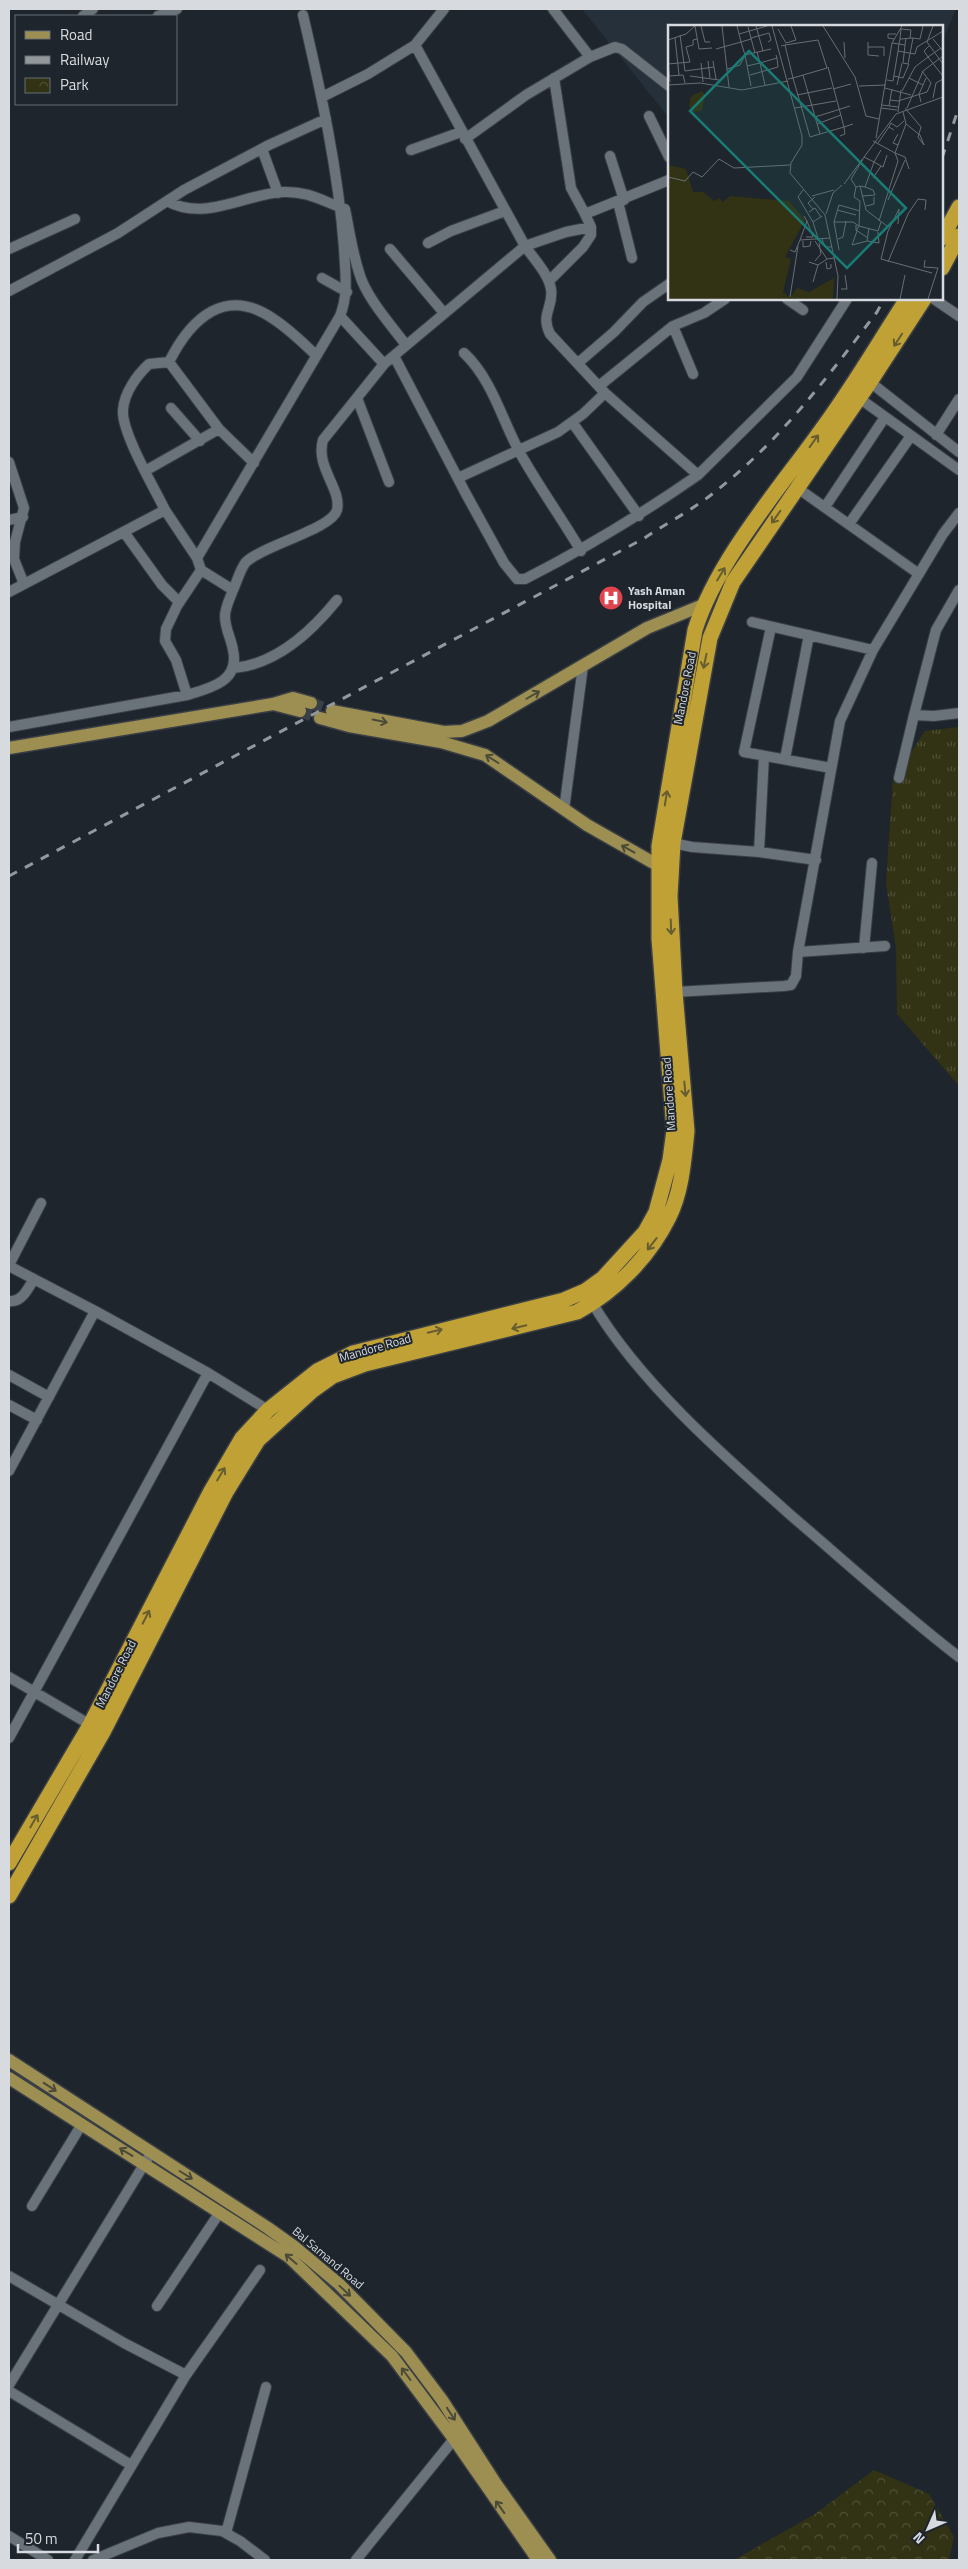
<svg xmlns="http://www.w3.org/2000/svg" width="968" height="2569" font-family="'Titillium Web',sans-serif">
	<defs>
		<pattern id="grass-tufts" width="24" height="20" patternUnits="userSpaceOnUse" patternTransform="scale(1.25)"><rect width="24" height="20" fill="#323314"/><path d="M3 7l-1-3M5 7V3M7 7l1-3M15 17l-1-3M17 17v-4M19 17l1-3" fill="none" stroke="#4f5036"/></pattern>
		<pattern id="park-crowns" width="20" height="18" patternUnits="userSpaceOnUse" patternTransform="scale(1.25)"><rect width="20" height="18" fill="#323314"/><path d="M2 6a3 3 0 1 1 6 0M12 15a3 3 0 1 1 6 0" fill="none" stroke="#4f5036"/></pattern>
	</defs>
	<rect width="100%" height="100%" fill="#1e252c"/>
	<!-- built -->
	<path fill="#25303a" d="M582,9H956L942,42V26H669V118Z"/>
	<!-- grass -->
	<path fill="url(#grass-tufts)" d="M959,727V1086L897,1014L896,948L886,883L893,779L925,731Z"/>
	<!-- park -->
	<path fill="url(#park-crowns)" d="M874,2470L929,2494L954,2537L949,2560H734L815,2514Z"/>
	<g fill="none" stroke-linecap="round" stroke-linejoin="round">
		<!-- major-tunnel -->
		<path stroke="#3a4047" stroke-width="12" stroke-dasharray="12 6" stroke-linecap="butt" d="M311,703L332,711
			M300,711L320,718"/>
		<defs>
			<path id="minor" d="M83,16L93,9
				M158,16L177,9
				M415,45L444,9
				M590,57L615,47L622,49L669,86
				M649,116L669,157
				M465,139L526,95L590,57L553,9
				M262,149L278,193
				M411,150L461,132
				M610,156L624,200
				M167,201C205,222 244,194 283,192C309,191 322,201 345,209C350,233 353,258 362,281C372,304 391,325 406,345
				M618,202L632,258
				M585,214L669,180
				M591,227L566,232L525,246C533,258 548,273 551,289C554,307 540,314 550,334L605,393L698,475L797,377L847,299
				M428,243L451,231L505,211
				M9,249L75,219
				M390,249L444,313
				M322,278L347,292
				M549,281L583,247L591,235V227L585,214L571,188L554,78
				M9,291L118,233L184,190L269,145L326,119
				M787,299L803,310
				M934,299L959,316
				M340,316L384,364
				M673,326L693,374
				M464,353C492,379 502,420 520,453C539,487 561,517 581,551
				M394,356L466,494L504,563L517,579H525C586,548 642,514 698,475
				M169,362C191,318 226,285 275,320C290,330 303,343 316,355
				M578,363L614,332L643,302L669,284
				M870,382L959,452
				M599,386L673,326L704,313L725,299
				M357,398L389,482
				M859,398L959,470
				M171,408L200,441
				M572,422L639,516
				M936,435L959,399
				M9,462L24,508L15,542L14,559L24,584
				M145,471L219,429
				M458,478L558,432L583,414L605,393
				M796,487L919,574
				M825,507L885,417
				M165,510C155,489 121,432 123,410C124,393 137,375 149,364L169,362L219,429L254,463
				M9,520L23,517
				M849,524L911,436
				M124,532L162,585L179,602
				M197,558L201,570L233,590C237,582 240,569 246,562C264,545 332,529 337,510C342,489 315,467 323,440L384,364L525,246L415,45L368,74L322,97
				M9,592L165,510L197,558L340,316C349,293 345,272 344,248C338,169 321,92 303,15
				M771,627L744,752L831,768
				M873,650L943,534L959,513
				M234,668C277,664 311,632 337,600
				M187,695L176,660L165,641L166,629L177,606L201,570
				M914,715L936,630L959,590
				M9,727L187,695C211,688 240,681 233,650C231,638 225,629 225,616C225,608 230,598 233,590
				M785,759L809,635
				M899,778L914,715L934,716L959,713
				M564,810L583,666
				M668,842L692,847L759,852L764,756
				M759,852L816,860
				M864,948L872,863
				M798,952L885,946
				M675,992L784,986L791,985L796,976L798,952L840,721L873,650L752,622
				M9,1265L41,1203
				M9,1266L95,1311L9,1471
				M9,1301C22,1303 28,1288 34,1279
				M593,1304C640,1383 725,1457 794,1518C849,1565 902,1613 959,1657
				M208,1373L268,1410
				M9,1375L49,1397
				M9,1405L37,1420
				M9,1677L94,1727
				M9,1738L208,1373L95,1311
				M32,2206L82,2124
				M9,2276L124,2343L186,2375
				M157,2306L220,2212
				M9,2385L148,2158
				M9,2391L131,2465
				M226,2533L266,2387
				M9,2536L48,2560
				M75,2560L186,2375L260,2270
				M93,2560L158,2533L189,2527L222,2531L240,2541L265,2560
				M356,2560L454,2439"/>
			<path id="major" d="M273,704L300,711
				M332,711L444,732L462,731L488,721L647,628L703,605
				M320,718L349,726L441,742L485,755L587,825L659,866L667,868
				M9,748L273,704L293,698L311,703
				M9,2060L268,2228L296,2248L339,2284L406,2352L442,2400L496,2484L550,2560
				M9,2078L289,2257L392,2356L454,2439L538,2560"/>
			<path id="highway" d="M942,238L959,207
				M942,268L959,236
				M9,1863L90,1725L211,1491L242,1438L268,1410L317,1371L353,1353L564,1300L585,1291L603,1278L645,1232L656,1212L670,1160L674,1130L659,939V846L695,630C717,560 780,488 822,429C853,387 879,342 907,299
				M9,1896L103,1732L226,1492L258,1440L312,1391L333,1376L365,1364L577,1312C615,1292 650,1256 669,1217C682,1191 684,1159 687,1131L675,992L670,896L673,843L710,638L733,582L870,382L924,299"/>
		</defs>
		<!-- minor casing -->
		<use href="#minor" stroke="#3a3f45" stroke-width="12"/>
		<!-- major casing -->
		<use href="#major" stroke="#3a3f45" stroke-width="15"/>
		<!-- highway casing -->
		<use href="#highway" stroke="#3a3f45" stroke-width="18"/>
		<!-- minor -->
		<use href="#minor" stroke="#6a727a" stroke-width="10"/>
		<!-- major -->
		<use href="#major" stroke="#9d8e51" stroke-width="12"/>
		<!-- highway -->
		<use href="#highway" stroke="#bfa135" stroke-width="15"/>
		<!-- rail -->
		<path stroke="#93989d" stroke-width="3" stroke-dasharray="9 9" stroke-linecap="butt" d="M942,158L959,107
			M9,876L643,539C667,523 694,509 716,491C780,441 829,375 877,312L884,299"/>
	</g>
	<!-- one-way arrows -->
	<defs><path id="oneway-shaft" d="M-6 0H5M1.5-3L5.5 0L1.5 3" fill="none" stroke-width="1.6" stroke-linecap="round" stroke-linejoin="round" transform="scale(1.25)"/></defs>
	<g stroke="#665d30">
		<use href="#oneway-shaft" transform="translate(898 340) rotate(123)"/>
		<use href="#oneway-shaft" transform="translate(814 441) rotate(-54)"/>
		<use href="#oneway-shaft" transform="translate(776 517) rotate(125)"/>
		<use href="#oneway-shaft" transform="translate(721 574) rotate(-59)"/>
		<use href="#oneway-shaft" transform="translate(705 661) rotate(102)"/>
		<use href="#oneway-shaft" transform="translate(666 798) rotate(-81)"/>
		<use href="#oneway-shaft" transform="translate(671 927) rotate(88)"/>
		<use href="#oneway-shaft" transform="translate(685 1089) rotate(85)"/>
		<use href="#oneway-shaft" transform="translate(652 1244) rotate(128)"/>
		<use href="#oneway-shaft" transform="translate(519 1327) rotate(166)"/>
		<use href="#oneway-shaft" transform="translate(435 1331) rotate(-14)"/>
		<use href="#oneway-shaft" transform="translate(221 1474) rotate(-59)"/>
		<use href="#oneway-shaft" transform="translate(146 1617) rotate(-63)"/>
		<use href="#oneway-shaft" transform="translate(34 1821) rotate(-60)"/>
	</g>
	<g stroke="#4a4a39">
		<use href="#oneway-shaft" transform="translate(533 695) rotate(-30)"/>
		<use href="#oneway-shaft" transform="translate(380 721) rotate(11)"/>
		<use href="#oneway-shaft" transform="translate(492 759) rotate(-148)"/>
		<use href="#oneway-shaft" transform="translate(628 849) rotate(-151)"/>
		<use href="#oneway-shaft" transform="translate(50 2087) rotate(33)"/>
		<use href="#oneway-shaft" transform="translate(126 2152) rotate(-149)"/>
		<use href="#oneway-shaft" transform="translate(186 2175) rotate(32)"/>
		<use href="#oneway-shaft" transform="translate(291 2259) rotate(-139)"/>
		<use href="#oneway-shaft" transform="translate(345 2291) rotate(43)"/>
		<use href="#oneway-shaft" transform="translate(406 2374) rotate(-127)"/>
		<use href="#oneway-shaft" transform="translate(451 2414) rotate(57)"/>
		<use href="#oneway-shaft" transform="translate(500 2507) rotate(-126)"/>
	</g>
	<!-- icons -->
	<defs>
		<symbol id="hospital-disc" viewBox="-11 -11 22 22"><circle r="9.5" fill="#e0444e" stroke="#1e252c"/><path d="M-5-5h3v3.5h4V-5h3V5h-3V1.5h-4V5h-3Z" fill="#fff"/></symbol>
	</defs>
	<g fill-rule="evenodd">
		<use href="#hospital-disc" x="597" y="584" width="28" height="28"/>
	</g>
	<g text-anchor="middle" stroke-width="4" stroke-linejoin="round" paint-order="stroke">
		<!-- poi labels -->
		<g font-size="12" font-weight="bold" fill="#d7dbe0" stroke="#1e252c" text-anchor="start">
			<text x="628" y="595">Yash Aman<tspan x="628" dy="14">Hospital</tspan></text>
		</g>
		<!-- street labels -->
		<g font-size="12" fill="#d7dbe0" stroke="#1e252c">
			<text transform="translate(685 688) rotate(-79)" y="4">Mandore Road</text>
			<text transform="translate(669 1094) rotate(-94)" y="4">Mandore Road</text>
			<text transform="translate(375 1348) rotate(-16)" y="4">Mandore Road</text>
			<text transform="translate(116 1674) rotate(-63)" y="4">Mandore Road</text>
			<text transform="translate(328 2258) rotate(40)" y="4">Bal Samand Road</text>
		</g>
	</g>
	<!-- overview -->
	<g transform="translate(668 25)">
		<rect width="275" height="275" fill="#1e252c"/>
		<path d="M0,140L18,144L25,167H35L46,176L51,173L55,177L62,171L121,176L137,195L117,232L123,234L115,267L122,273L129,263L141,267L166,253L165,274H0Z" fill="#323314"/>
		<path d="M34,66L37,70L34,86L25,87L21,81L23,71Z" fill="#323314"/>
		<path fill="none" stroke="#686e74" stroke-width="1" d="M33,1L37,17H42M54,1L61,62M88,1L95,26M104,1L134,111V120L123,138L122,148L157,190L170,251L169,274M155,1L187,52L198,91L211,94M265,1L259,17L275,39M80,2L87,28M233,3L232,14L245,13L240,39L235,38L237,20M110,4L118,18L128,15L123,1M233,4L243,5L242,13M71,9L99,1M12,10L17,46L46,42M7,13L11,50M83,13L101,8L103,15L100,17M245,13L252,14L255,1M226,14L220,13V9H228M232,14L231,19L237,20L238,13M265,14L275,26M0,15L18,9L27,1L31,24L44,23M176,17L177,33M200,17V30L211,31M224,18L231,19L230,26L247,29L249,22L275,6M117,20L150,15L159,43L125,53L142,112L152,109M113,21L117,20L125,53L120,54M261,21L256,26L260,32L273,23M200,22H216V31M48,24L73,17L69,1M89,27L92,38L109,33L108,30M0,34L2,57M40,36L42,53M45,36L48,54M33,38L35,57M0,39L22,37L18,22L25,20V15L29,14M79,41L92,38L97,60M59,44L72,40L77,30L73,17L83,14M82,50L110,42L109,33M135,50L152,109L176,102L160,42M1,51L15,50L17,58M22,51L51,55M226,51L235,53L241,39M241,53L255,60L258,53M219,55L225,56L230,26M0,60L32,58L74,65L120,56M229,60L234,38M83,61L77,30L103,24M191,61L218,60M217,63L243,70M165,64L183,59M234,66L247,42L260,32L274,50M129,70L164,63M265,73L268,58L275,54M222,75L230,76L259,67L263,58L254,46M253,77L251,69L255,60M214,80L230,82M221,81L224,64M127,83L168,76M213,83L229,85M237,83L253,102L250,112L256,120M239,83L255,46L275,31M230,87L233,65M235,87L238,99L227,128L237,132L241,144M147,92L182,81M149,99L173,90M238,99L252,110L256,120M226,105L221,102L223,98L229,102L236,96M230,109L225,118L230,120M172,111L177,109L176,102L185,99M208,113L224,18L234,1M205,116L227,128L230,136L211,196M210,118L221,102M213,125L206,137L213,141M196,132L206,137L197,162L192,161L198,185L219,201M0,152L17,156L25,147L34,152L51,134L66,143L122,140M205,153L213,141L215,142L219,130M176,159L228,89L275,72M192,161L188,162L186,172L192,176L191,201L210,206L213,197M188,162L183,154L195,134M135,165L130,172L145,197L154,191M144,171L166,165M194,171L207,170L205,165L197,162M220,175L237,135M198,181L206,179V172M145,184L140,178L147,172M169,185L188,190M141,187L147,183L153,192M158,189L165,168L174,160M145,197L150,213M166,197L171,180L192,186M230,199L231,184L220,206L213,234L264,248M188,200V205L200,213M201,203L199,216L211,218L210,207M189,206L184,220L199,216M138,212H145L139,196M154,214L157,222H164M170,214L175,212L178,196M132,215L139,196L136,191M135,216V222L142,221L143,216M147,216L159,234L166,233M122,225L127,227L132,215L162,213M171,225L166,197H185L191,201L188,206M257,235L256,242L270,243L260,274M147,236L153,229L151,218M141,237L150,240L159,234M158,237L159,244L163,243V239M220,237L240,189L250,174L258,175L257,185M145,257L150,240M173,264H179L177,250M122,272L130,221M232,274L237,250"/>
		<path fill="#197b74" fill-opacity="0.15" stroke="#197b74" stroke-width="2.5" d="M81,26L238,183L179,243L22,86Z"/>
		<rect width="275" height="275" fill="none" stroke="#d7dbe0" stroke-width="2.5"/>
	</g>
	<!-- border -->
	<rect width="968" height="2569" fill="none" stroke="#d7dbe0" stroke-width="20"/>
	<!-- legend -->
	<rect x="15" y="15" width="162" height="90" fill="#1e252c" stroke="#686e74"/>
	<rect x="25" y="31" width="25" height="8" fill="#9d8e51" stroke="#686e74"/>
	<text x="60" y="40" font-size="15" fill="#d7dbe0">Road</text>
	<rect x="25" y="56" width="25" height="8" fill="#93989d" stroke="#686e74"/>
	<text x="60" y="65" font-size="15" fill="#d7dbe0">Railway</text>
	<rect x="25" y="78" width="25" height="15" fill="url(#park-crowns)" stroke="#686e74"/>
	<text x="60" y="90" font-size="15" fill="#d7dbe0">Park</text>
	<!-- north arrow -->
	<g transform="translate(928 2529) rotate(225)" stroke="#1e252c" stroke-width="4" paint-order="stroke">
	<path d="M0-4L9 19L0 12L-9 19Z" fill="#d7dbe0"/>
	<text y="-8" font-size="14" font-weight="bold" text-anchor="middle" fill="#d7dbe0">N</text>
	</g>
	<!-- scale -->
	<path d="M18 2544v8h80v-8" fill="none" stroke="#d7dbe0" stroke-width="2.5"/>
	<text x="25" y="2544" font-size="15" fill="#d7dbe0" stroke="#1e252c" stroke-width="4" paint-order="stroke">50 m</text>
</svg>
